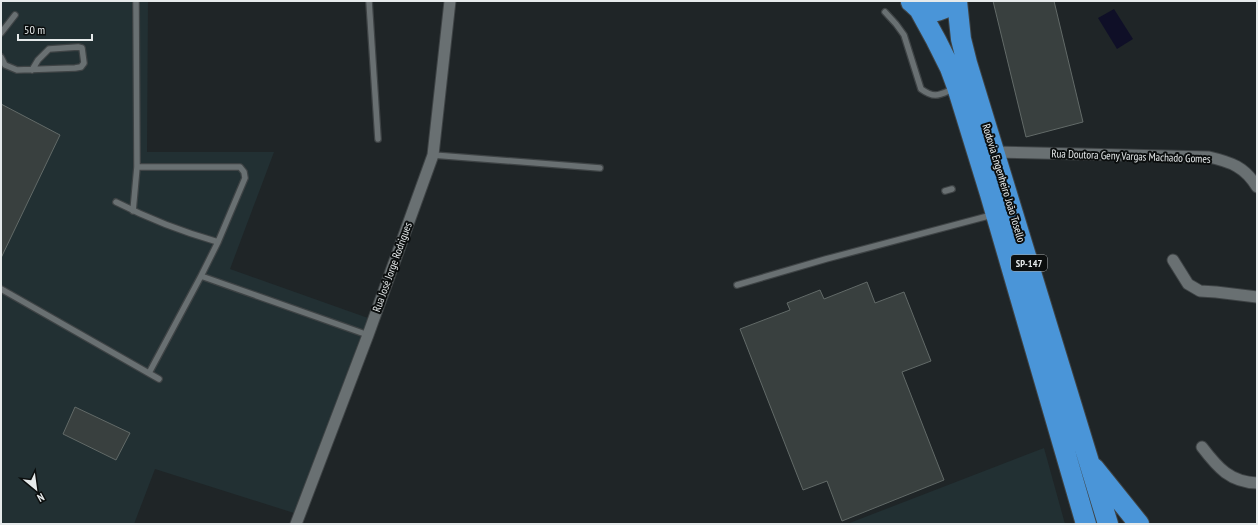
<svg xmlns="http://www.w3.org/2000/svg" width="1258" height="525" font-family="'PT Sans Narrow',sans-serif">
	<rect width="100%" height="100%" fill="#1f2527"/>
	<!-- built -->
	<path fill="#223033" d="M1,2H148L147,152H274L230,269L368,318L294,513L155,469L134,524H1Z
		M1044,448L1065,524H847Z"/>
	<!-- water -->
	<path fill="#0f0f27" d="M1114,9L1133,39L1117,49L1098,18Z"/>
	<!-- building -->
	<path fill="#39403f" stroke="#626a68" d="M993,1H1054L1083,122L1026,137Z
		M1,104L60,135L1,258Z
		M867,282L875,303L904,292L931,361L902,372L944,480L842,521L827,481L803,490L740,329L790,310L787,303L820,290L824,299Z
		M75,407L130,433L116,460L63,434Z"/>
	<g fill="none" stroke-linecap="round" stroke-linejoin="round">
		<defs>
			<path id="lane" d="M369,1L378,139
				M885,12L896,24L904,35L921,89C935,99 939,95 953,89
				M1,33L15,15
				M1,57L5,65L17,70L75,68L81,67L84,63L82,48L78,47L49,49L38,60L32,70
				M433,155L600,168
				M137,167H240L244,172L245,178L218,242L201,276
				M945,191L952,189
				M116,202C149,219 183,232 218,242
				M133,211L137,167L136,1
				M737,285L826,259L992,215
				M1,289L159,379
				M149,373L201,276L368,335"/>
			<path id="street" d="M994,152L1209,157C1231,162 1245,167 1257,187
				M1173,260L1188,284L1200,291L1216,292L1257,297
				M1202,447C1218,468 1230,482 1257,483
				M296,524L368,335L433,155L450,1"/>
			<path id="highway" d="M957,1L961,39L967,63L1108,524
				M911,2C914,4 916,7 919,9C931,16 946,9 955,1
				M919,9L936,40L950,68L957,87L990,194L1086,524
				M1094,468L1139,524"/>
		</defs>
		<!-- lane casing -->
		<use href="#lane" stroke="#3e4345" stroke-width="8"/>
		<!-- street casing -->
		<use href="#street" stroke="#3e4345" stroke-width="13"/>
		<!-- highway casing -->
		<use href="#highway" stroke="#3e4345" stroke-width="22"/>
		<!-- lane -->
		<use href="#lane" stroke="#697072" stroke-width="5.5"/>
		<!-- street -->
		<use href="#street" stroke="#697072" stroke-width="11"/>
		<!-- highway -->
		<use href="#highway" stroke="#4a95d8" stroke-width="20"/>
	</g>
	<g text-anchor="middle" stroke-width="4" stroke-linejoin="round" paint-order="stroke">
		<!-- shield labels -->
		<rect fill="#0b0e0e" stroke="#a4a8a9" stroke-width="1" x="1011" y="255" width="36" height="16" rx="3"/>
		<g font-size="10" font-weight="bold" fill="#e6eaeb">
			<text x="1029" y="267">SP-147</text>
		</g>
		<!-- street labels -->
		<g font-size="11" fill="#e6eaeb" stroke="#0b0e0e">
			<text transform="translate(1131 156) rotate(2)" y="4">Rua Doutora Geny Vargas Machado Gomes</text>
			<text transform="translate(1004 183) rotate(73)" y="4">Rodovia Engenheiro João Tosello</text>
			<text transform="translate(392 267) rotate(-70)" y="4">Rua José Jorge Rodrigues</text>
		</g>
	</g>
	<!-- border -->
	<rect width="1258" height="525" fill="none" stroke="#e6eaeb" stroke-width="4"/>
	<!-- north arrow -->
	<g transform="translate(36 489) rotate(151)" stroke="#0b0e0e" stroke-width="3" paint-order="stroke">
	<path d="M0-3L7 15L0 10L-7 15Z" fill="#e6eaeb"/>
	<text y="-6" font-size="11" font-weight="bold" text-anchor="middle" fill="#e6eaeb">N</text>
	</g>
	<!-- scale -->
	<path d="M18 34v6h74v-6" fill="none" stroke="#e6eaeb" stroke-width="2"/>
	<text x="24" y="34" font-size="12" fill="#e6eaeb" stroke="#0b0e0e" stroke-width="3" paint-order="stroke">50 m</text>
</svg>
